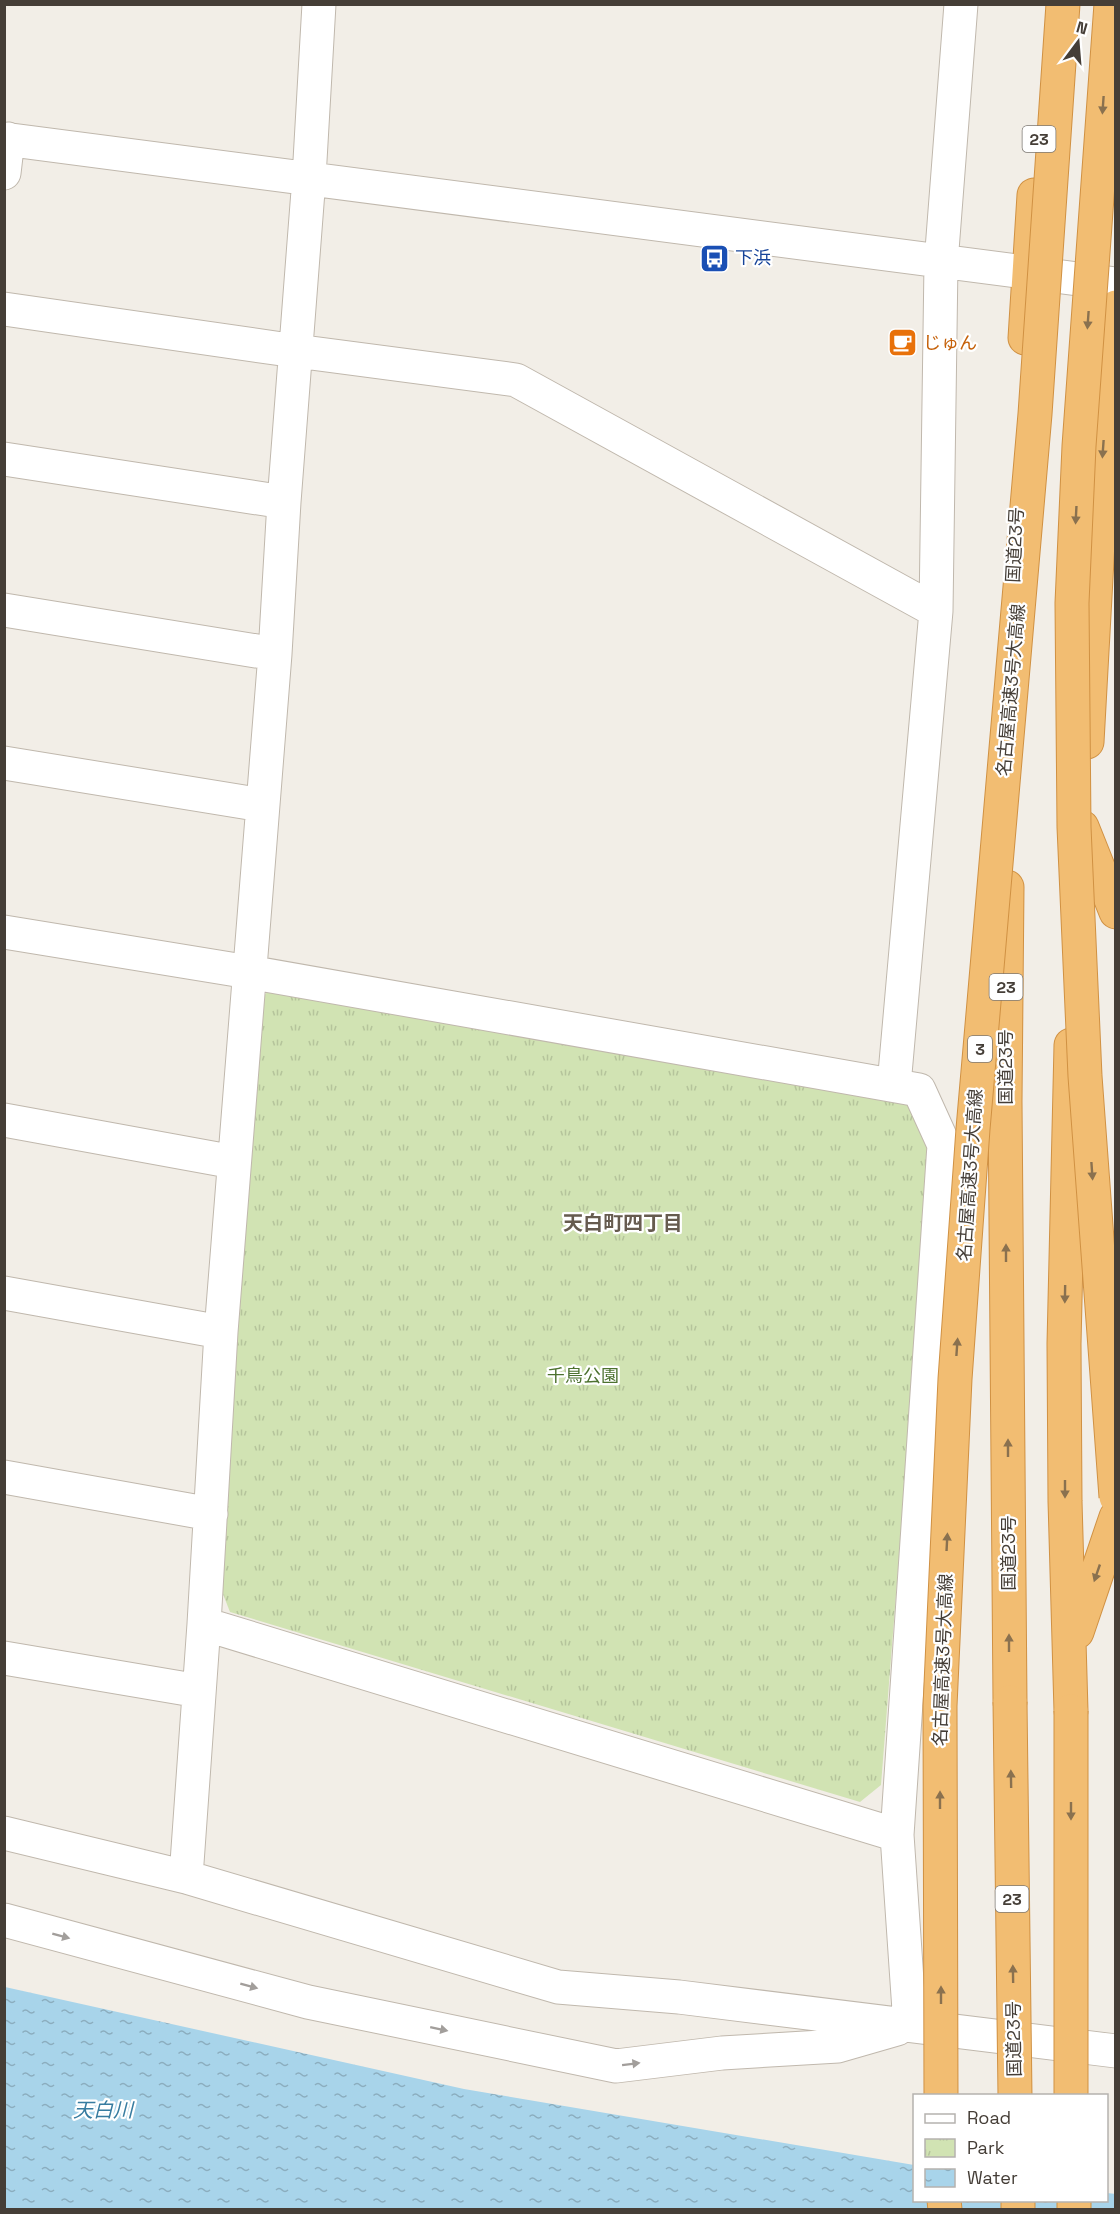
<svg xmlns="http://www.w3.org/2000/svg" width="1120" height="2214" font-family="'Space Grotesk','Noto Sans JP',sans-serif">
	<defs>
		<pattern id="park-tufts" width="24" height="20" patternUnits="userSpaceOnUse" patternTransform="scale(1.5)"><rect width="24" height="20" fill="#d1e3b3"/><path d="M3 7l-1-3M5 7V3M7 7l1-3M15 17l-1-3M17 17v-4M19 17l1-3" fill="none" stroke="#b5c49b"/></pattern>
		<pattern id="water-ripples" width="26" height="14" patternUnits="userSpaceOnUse" patternTransform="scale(1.5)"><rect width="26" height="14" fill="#a8d4ea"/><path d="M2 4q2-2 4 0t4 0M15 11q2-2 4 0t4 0" fill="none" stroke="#8badbe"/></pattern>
	</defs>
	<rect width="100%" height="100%" fill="#f2eee7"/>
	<!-- park -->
	<path fill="url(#park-tufts)" d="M272,986L910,1101L931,1151L881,1785L860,1802L230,1612L221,1589L259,1002Z"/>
	<!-- water -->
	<path fill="url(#water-ripples)" d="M5,1987L464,2089L914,2165V2200H1106L1107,2193L1116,2194L1115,2210H5Z"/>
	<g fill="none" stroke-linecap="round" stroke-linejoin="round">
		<defs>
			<path id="minor" d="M4,139L1116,284
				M4,173L8,139
				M4,309L296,351L516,380L936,611
				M4,459L284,502
				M4,610L275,654
				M4,763L262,805
				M4,932L249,972L919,1090L944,1145L897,1835L910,2025
				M894,1085L936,611L941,263L961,4
				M4,1120L234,1162
				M4,1293L221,1332
				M4,1477L211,1514
				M204,1624L897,1835
				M4,1658L199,1691
				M4,1833L186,1877L204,1624L221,1332L275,654L284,502L309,178L319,4
				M186,1877L558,1987L679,1997L1116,2051
				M4,1920L308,2002L616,2066L722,2053L838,2046L897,2029"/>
			<path id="highway" d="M1025,338L1034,195
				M1087,742L1103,451L1116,307
				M1082,827L1116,912
				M1007,887L1005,1101L1010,1702
				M1071,1045L1064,1344L1065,1501L1071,1711
				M1077,1632L1116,1517
				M944,2200L945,2210
				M1018,2200V2210
				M1074,2200V2210"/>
		</defs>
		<!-- minor casing -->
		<use href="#minor" stroke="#c0b8ad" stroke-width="35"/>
		<!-- highway casing -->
		<use href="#highway" stroke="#d09143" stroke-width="35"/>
		<!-- minor -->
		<use href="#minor" stroke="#fff" stroke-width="33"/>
		<!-- highway -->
		<use href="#highway" stroke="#f2bd72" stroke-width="33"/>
		<defs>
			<path id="highway-bridge" d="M1111,4L1079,446L1072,603L1074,827L1085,1076L1116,1497
				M1010,1702L1015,2096
				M941,2096L940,1706L955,1379L973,1129L1035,414L1063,4
				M1071,2096V1711"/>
		</defs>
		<!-- highway-bridge casing -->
		<use href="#highway-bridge" stroke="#d09143" stroke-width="35" stroke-linecap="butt"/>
		<!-- highway-bridge -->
		<use href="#highway-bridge" stroke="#f2bd72" stroke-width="33"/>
	</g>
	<!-- one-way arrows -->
	<defs><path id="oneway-solid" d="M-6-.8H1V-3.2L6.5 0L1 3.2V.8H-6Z" transform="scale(1.5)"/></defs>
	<g fill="#8a714f">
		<use href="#oneway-solid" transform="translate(1103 105) rotate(94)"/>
		<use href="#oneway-solid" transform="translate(1088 320) rotate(94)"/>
		<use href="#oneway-solid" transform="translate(1103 449) rotate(94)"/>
		<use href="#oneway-solid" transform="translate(1076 515) rotate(93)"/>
		<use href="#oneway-solid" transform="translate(1092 1171) rotate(86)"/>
		<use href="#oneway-solid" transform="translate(1006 1253) rotate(-90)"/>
		<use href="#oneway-solid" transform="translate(1065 1294) rotate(91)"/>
		<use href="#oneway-solid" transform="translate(957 1347) rotate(-86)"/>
		<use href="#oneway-solid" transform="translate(1008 1448) rotate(-90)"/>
		<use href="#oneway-solid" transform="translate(1065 1489) rotate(90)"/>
		<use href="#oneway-solid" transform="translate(947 1542) rotate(-87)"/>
		<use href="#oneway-solid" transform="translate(1097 1573) rotate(109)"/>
		<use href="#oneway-solid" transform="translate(1009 1643) rotate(-90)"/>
		<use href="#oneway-solid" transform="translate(1011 1779) rotate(-91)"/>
		<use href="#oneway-solid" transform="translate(940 1800) rotate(-90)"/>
		<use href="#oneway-solid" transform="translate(1071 1811) rotate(90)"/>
		<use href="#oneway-solid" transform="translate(1013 1974) rotate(-91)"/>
		<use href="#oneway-solid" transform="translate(941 1995) rotate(-90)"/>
	</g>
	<g fill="#a29e9b">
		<use href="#oneway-solid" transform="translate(61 1936) rotate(15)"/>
		<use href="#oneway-solid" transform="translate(249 1986) rotate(15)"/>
		<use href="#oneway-solid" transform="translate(439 2029) rotate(12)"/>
		<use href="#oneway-solid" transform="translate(631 2064) rotate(-7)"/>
	</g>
	<!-- icons -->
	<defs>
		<symbol id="bus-square" viewBox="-11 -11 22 22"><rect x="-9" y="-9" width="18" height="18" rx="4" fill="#1a4fb4" stroke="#fff"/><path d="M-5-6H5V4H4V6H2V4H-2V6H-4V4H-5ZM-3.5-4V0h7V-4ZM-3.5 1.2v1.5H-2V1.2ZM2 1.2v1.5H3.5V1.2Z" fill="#fff"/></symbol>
		<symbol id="cafe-square" viewBox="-11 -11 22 22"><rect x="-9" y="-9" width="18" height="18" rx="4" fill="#e8710a" stroke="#fff"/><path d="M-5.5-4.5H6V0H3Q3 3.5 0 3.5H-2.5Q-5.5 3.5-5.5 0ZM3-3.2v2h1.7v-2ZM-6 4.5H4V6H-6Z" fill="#fff"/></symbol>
	</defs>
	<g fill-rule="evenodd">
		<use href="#bus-square" x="698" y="242" width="33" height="33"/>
		<use href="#cafe-square" x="886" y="326" width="33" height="33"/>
	</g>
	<g text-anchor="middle" stroke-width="4.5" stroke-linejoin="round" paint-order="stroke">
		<!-- shield labels -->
		<g fill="#fff" stroke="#7d7873" stroke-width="1.5">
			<rect x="1022.5" y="126" width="33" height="26" rx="4.5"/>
			<rect x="989.5" y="974" width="33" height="26" rx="4.5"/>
			<rect x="968" y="1036" width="24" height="26" rx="4.5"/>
			<rect x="995.5" y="1886" width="33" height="26" rx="4.5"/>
		</g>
		<g font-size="16" font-weight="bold" fill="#453e37">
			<text x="1039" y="145">23</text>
			<text x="1006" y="993">23</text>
			<text x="980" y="1055">3</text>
			<text x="1012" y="1905">23</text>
		</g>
		<!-- transit labels -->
		<g font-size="18" fill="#164399" stroke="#fff" text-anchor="start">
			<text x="735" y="264">下浜</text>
		</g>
		<!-- food labels -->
		<g font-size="18" fill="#c56008" stroke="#fff" text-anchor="start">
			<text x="923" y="349">じゅん</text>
		</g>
		<!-- street labels -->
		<g font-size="18" fill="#453e37" stroke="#fff">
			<text transform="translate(1015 545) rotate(-87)" y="6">国道23号</text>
			<text transform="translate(1011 690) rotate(-85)" y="6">名古屋高速3号大高線</text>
			<text transform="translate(1006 1067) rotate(-90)" y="6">国道23号</text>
			<text transform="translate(970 1175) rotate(-86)" y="6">名古屋高速3号大高線</text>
			<text transform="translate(1009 1553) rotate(-90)" y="6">国道23号</text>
			<text transform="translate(943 1660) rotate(-88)" y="6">名古屋高速3号大高線</text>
			<text transform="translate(1014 2039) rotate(-91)" y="6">国道23号</text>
		</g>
		<!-- park labels -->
		<g font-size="18" fill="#4d722f" stroke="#fff">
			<text x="583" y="1382">千鳥公園</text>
		</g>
		<!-- neighbourhood labels -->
		<g font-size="20" font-weight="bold" fill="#665b4f" stroke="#fff">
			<text x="623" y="1230">天白町四丁目</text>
		</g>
		<!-- water labels -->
		<g font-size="20" font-style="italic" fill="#377ca0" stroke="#fff">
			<text x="103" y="2117">天白川</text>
		</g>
	</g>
	<!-- border -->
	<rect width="1120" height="2214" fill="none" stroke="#453e37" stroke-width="12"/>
	<!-- legend -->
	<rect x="913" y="2094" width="195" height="108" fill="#ffffff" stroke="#b5b2af" stroke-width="1.5"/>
	<rect x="925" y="2114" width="30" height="9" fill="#ffffff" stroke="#b5b2af" stroke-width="1.5"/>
	<text x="967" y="2124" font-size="18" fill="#453e37">Road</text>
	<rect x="925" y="2139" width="30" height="18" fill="url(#park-tufts)" stroke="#b5b2af" stroke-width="1.5"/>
	<text x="967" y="2154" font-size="18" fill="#453e37">Park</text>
	<rect x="925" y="2169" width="30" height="18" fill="url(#water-ripples)" stroke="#b5b2af" stroke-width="1.5"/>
	<text x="967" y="2184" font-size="18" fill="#453e37">Water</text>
	<!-- north arrow -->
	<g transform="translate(1078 42) rotate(16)" stroke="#ffffff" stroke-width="4.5" paint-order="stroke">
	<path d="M0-4.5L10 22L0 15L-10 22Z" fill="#453e37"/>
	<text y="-9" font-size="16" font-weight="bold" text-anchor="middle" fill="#453e37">N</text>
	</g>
</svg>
